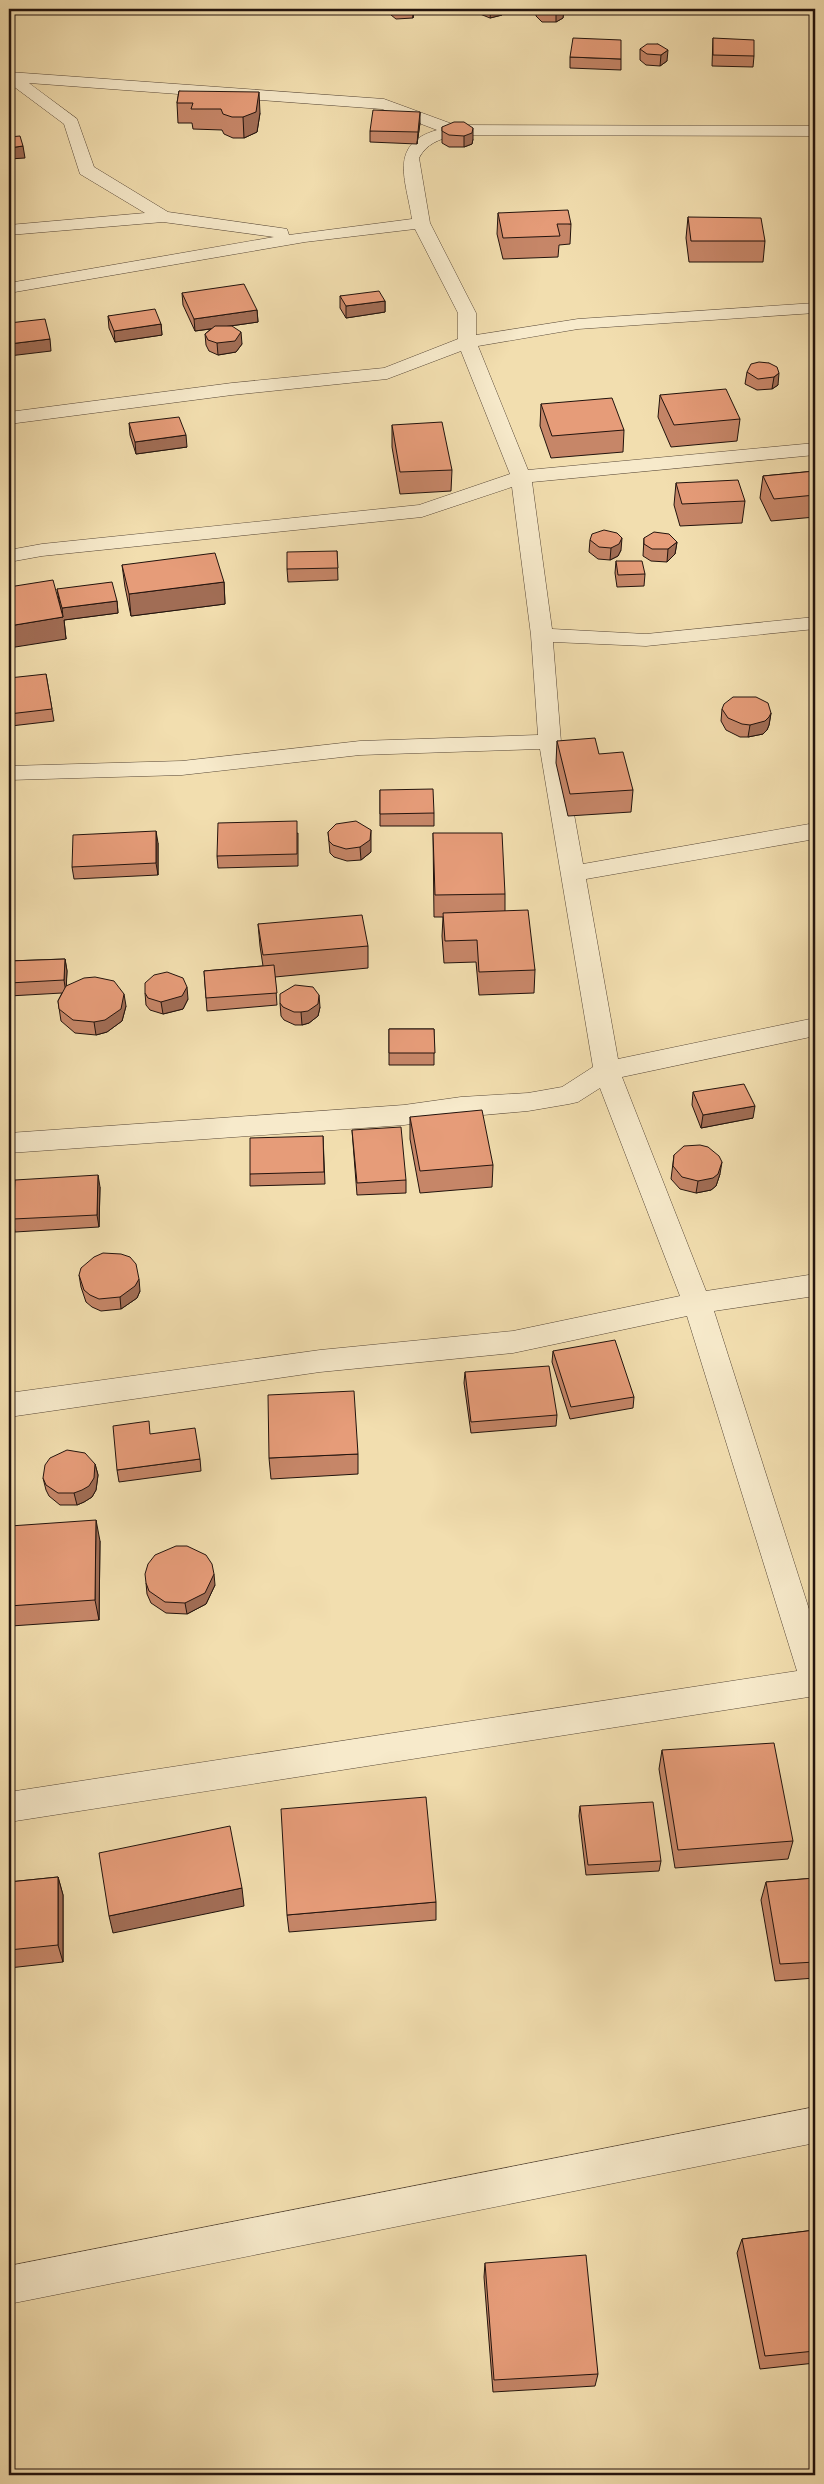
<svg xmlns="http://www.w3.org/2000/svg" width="824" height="2484" font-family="Alegreya,serif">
	<rect width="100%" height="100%" fill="#f2deaf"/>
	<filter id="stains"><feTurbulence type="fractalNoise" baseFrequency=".004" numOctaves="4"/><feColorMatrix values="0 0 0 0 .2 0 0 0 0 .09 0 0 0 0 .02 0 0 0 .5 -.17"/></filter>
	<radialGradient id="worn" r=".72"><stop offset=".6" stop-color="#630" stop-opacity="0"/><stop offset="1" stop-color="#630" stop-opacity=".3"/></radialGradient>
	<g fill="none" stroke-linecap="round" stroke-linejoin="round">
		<defs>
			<path id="street" d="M9,72L384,99L455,125L815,126V136L454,135C439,140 427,143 419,158L430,223L476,313V335L578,319L815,303V313L578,329L478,346L528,470L815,443V455L532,482L552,629L646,634L815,617V629L646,646L553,642L561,742L583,864L815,823V839L586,879L618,1059L815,1018V1036L622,1077L706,1291L815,1274V1296L714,1311L815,1628V1696L9,1822V1792L797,1671L687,1316L513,1353L320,1372L9,1417V1393L320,1350L513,1331L680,1296L600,1088L578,1102L569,1104L528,1111L461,1117L404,1125L9,1153V1133L404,1105L461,1097L528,1093L562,1087L593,1067L540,749L360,755L182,775L9,780V766L182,761L360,741L538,735L531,635L512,487L422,517L42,556L9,562V550L42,544L419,505L510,474L461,351L387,379L232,395L9,424V412L232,383L384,368L458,339V313L415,229L305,242L9,293V283L274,237L163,222L9,235V225L145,213L80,174L64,124L9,83ZM29,83L382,109L437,130C388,144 406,180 412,219L289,235L287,229L281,228L168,212L94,167L77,119Z
				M815,2107V2143L9,2304V2266Z"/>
		</defs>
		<!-- street casing -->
		<use href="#street" stroke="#564636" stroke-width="1"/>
		<!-- street -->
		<use href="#street" fill="#f7eacb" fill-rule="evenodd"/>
	</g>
	<!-- wall -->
	<path fill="#c68668" stroke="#22130d" d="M391,9H414L413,18L396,19L391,15Z
		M480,9H502V15L490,18L480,14Z
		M536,9H564L563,18L556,22H542L536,16Z
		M713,38L754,56L753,67L712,66Z
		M658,44L667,61L660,66L646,65L640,60V49Z
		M570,57L621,59V70L570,68Z
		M179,91L260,113L257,132L244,138H233L224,134L222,130L193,129L192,123H178L177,103Z
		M420,123L417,144L370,142V131Z
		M442,127L473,139L472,144L464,147H449L442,143Z
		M498,213L571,224L570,244L559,245L558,257L503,259L497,234Z
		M688,217L765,241L763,262H689L686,238Z
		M182,293L257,310L258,322L230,326L242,344L236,352L218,355L209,351L206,345L205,334L211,329L195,331L183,305Z
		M340,296L385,301V312L346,318L340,308Z
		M108,316L161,324L162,335L115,342L109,328Z
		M769,363L778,385L772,389L757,390L745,384L747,372Z
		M660,395L740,419L737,441L671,447L658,417Z
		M541,404L624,430L623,452L551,458L540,426Z
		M129,423L187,447L136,454L130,435Z
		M392,425L452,470L451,491L400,494L392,447Z
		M815,471V517L771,521L760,498L763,476Z
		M676,483L745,501L742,523L680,526L674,505Z
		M644,538L677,542L675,554L667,562L651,561L643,556Z
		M590,540L621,550L618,556L610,560L598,559L589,552Z
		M337,551L338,580L288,582L287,569Z
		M616,561L645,574L644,586L617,587L615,573Z
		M122,565L224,582L225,604L131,616L125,587Z
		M57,589L117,601L118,613L64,620L66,639Z
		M46,674L54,721L11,726L9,710Z
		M722,709L771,713L769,725L767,730L763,734L748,737H740L726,730L721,721Z
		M557,741L599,754L633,790L631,812L568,816L556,763Z
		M380,790L434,813V826H380Z
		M328,832L371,852L361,860L347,861L334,857L330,853Z
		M298,833V866L218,868L217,856Z
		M433,833L505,894V911L535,970L534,993L479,995L476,962L444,963L442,936L443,917H434Z
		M158,843V875L74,879L72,867Z
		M258,924L368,946V968L275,977L277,1005L207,1011L204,971L263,966L260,946Z
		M65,959L67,971L66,986L126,1006L122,1021L107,1032L96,1035L75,1033L61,1021L58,1001L62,993L9,996V961Z
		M145,993L188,999L183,1009L163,1014L150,1010L146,1005Z
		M280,1003L320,1007L318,1016L309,1023L302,1025H295L284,1020L281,1016Z
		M389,1029H434V1065H389Z
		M693,1092L753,1118L701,1128L692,1105Z
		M410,1117L493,1165L492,1187L420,1193L410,1139Z
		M352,1130L406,1180V1193L357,1195Z
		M323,1136L325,1184L250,1186V1174Z
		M674,1155L720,1174L716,1186L711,1190L696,1193L680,1189L671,1179Z
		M100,1187L99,1227L15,1232L13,1219Z
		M79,1275L140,1291L137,1298L121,1309L101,1311L92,1307L86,1302L81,1287Z
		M553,1351L634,1397L633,1408L570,1419L552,1362Z
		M465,1372L557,1415L556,1426L471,1433L464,1383Z
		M358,1454V1474L271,1479L269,1458Z
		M200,1459L201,1471L119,1482L117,1470Z
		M95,1464L98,1475L96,1490L92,1497L84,1502L77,1505H60L49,1496L46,1490L43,1478Z
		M100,1541L99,1620L11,1626L9,1616V1552Z
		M146,1583L215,1585L206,1604L187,1614L166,1613L151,1603L147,1594Z
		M662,1750L793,1841L788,1859L675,1868L659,1769Z
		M580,1806L661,1861L659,1871L586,1875L579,1816Z
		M58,1877L63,1895V1962L9,1968V1882Z
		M815,1878V1978L775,1981L761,1900L766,1882Z
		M436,1902V1920L289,1932L287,1915Z
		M815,2230V2363L760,2369L737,2253L742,2239Z
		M485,2263L598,2374L595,2386L493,2392L484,2277Z"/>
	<!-- shaded-wall -->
	<path fill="#a16d55" stroke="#22130d" d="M413,9H414L413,18Z
		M491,9H502V15L490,18Z
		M560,9H564L563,18L556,22V11Z
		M668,50L667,61L660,66L661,55Z
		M259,92L260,113L257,132L244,138L243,117Z
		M420,112V123L417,144L418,132Z
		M473,128V139L472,144L464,147V136Z
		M23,146L25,158L9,159V148Z
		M385,301V312L346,318V306Z
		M257,310L258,322L195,331L194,319Z
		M161,324L162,335L115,342L114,331Z
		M241,332L242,344L236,352L218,355L217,343Z
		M50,339L51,351L9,356V344Z
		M779,373L778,385L772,389L774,377Z
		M186,435L187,447L136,454L135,442Z
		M622,538L621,550L618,556L610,560L611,548Z
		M677,542L675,554L667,562L668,549Z
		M224,582L225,604L131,616L129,594Z
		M117,601L118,613L64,620L66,639L9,648V626L63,617L62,608Z
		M771,713L769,725L767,730L763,734L748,737L750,725Z
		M371,830V852L361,860L360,847Z
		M156,831L158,843V875L156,863Z
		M65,959L67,971L66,993L64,980Z
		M187,987L188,999L183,1009L163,1014L161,1002Z
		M124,994L126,1006L122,1021L107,1032L96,1035L94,1022Z
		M319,995L320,1007L318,1016L309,1023L302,1025L301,1012Z
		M755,1106L753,1118L701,1128L703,1115Z
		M722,1162L720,1174L716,1186L711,1190L696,1193L698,1181Z
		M98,1175L100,1187L99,1227L97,1215Z
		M139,1279L140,1291L137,1298L121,1309L120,1297Z
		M95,1464L98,1475L96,1490L92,1497L84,1502L77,1505L74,1493Z
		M96,1520L100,1541L99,1620L95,1600Z
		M214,1574L215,1585L206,1604L187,1614L185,1603Z
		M58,1877L63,1895V1962L58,1945Z
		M242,1888L244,1906L113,1933L109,1916Z"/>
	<!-- building -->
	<path fill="#e69c79" stroke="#22130d" d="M540,9H560L556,11H543Z
		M573,38L621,40V59L570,57Z
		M713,38L754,40V56L713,55Z
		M647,44H658L668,50L661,55L647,54L640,49Z
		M179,91L259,92L256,112L243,117H232L223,114L221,109H191L193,103H177Z
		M373,110L420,112L418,132L370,131Z
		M454,122H464L473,128L472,133L464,136L449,135L442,131V127Z
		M20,136L23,146L9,148V137Z
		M568,210L571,224H557L560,236L503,238L498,213Z
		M688,217L761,218L765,241H691Z
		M244,284L257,310L194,319L182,293Z
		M379,291L385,301L346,306L340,296Z
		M155,309L161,324L114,331L108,316Z
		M45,319L50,339L9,344V323Z
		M215,326H232L241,332L235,341L217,343L208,340L205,334Z
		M759,362L769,363L777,367L779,373L774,377L758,379L747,372L751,364Z
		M726,389L740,419L674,425L660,395Z
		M612,398L624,430L552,436L541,404Z
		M179,417L186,435L135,442L129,423Z
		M442,422L452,470L400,472L392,425Z
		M815,471V495L774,499L763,476Z
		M738,480L745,501L682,504L676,483Z
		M604,530L617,533L622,538L619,544L611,548L599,547L590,540L592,534Z
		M654,532L669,534L677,542L668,549H652L644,544V538Z
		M337,551L338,568L287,569V552Z
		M215,553L224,582L129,594L122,565Z
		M616,561H642L645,574L618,575Z
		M53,580L63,617L9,626V587Z
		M112,582L117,601L62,608L57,589Z
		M46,674L52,709L9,714V678Z
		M733,697H756L768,703L771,713L769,717L765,721L750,725L742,724L728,718L722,709L724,704Z
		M595,738L599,754L623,752L633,790L570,794L557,741Z
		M433,789L434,813L380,814V790Z
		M297,821V854L217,856L218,823Z
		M356,821L371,830L370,840L360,847L346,849L333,845L329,841L328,832L336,824Z
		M156,831V863L72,867L73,835Z
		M433,833H502L505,894L435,895Z
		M528,910L535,970L479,972L477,940L445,941L443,913Z
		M362,915L368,946L263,955L258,924Z
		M65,959L64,980L9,983V961Z
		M274,965L277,993L206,998L204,971Z
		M167,972L183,978L187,987L182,996L161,1002L148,998L145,993V983L154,975Z
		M95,977L114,981L124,994L121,1009L105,1020L94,1022L73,1020L59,1009L58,1001L66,986L84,978Z
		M295,985L313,987L319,995L318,1004L308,1011L301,1012H294L283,1007L280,1003V994Z
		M389,1029H434L435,1053H389Z
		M744,1084L755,1106L703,1115L693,1092Z
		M482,1110L493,1165L420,1171L410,1117Z
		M401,1127L406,1180L357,1183L352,1130Z
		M323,1136L324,1172L250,1174V1138Z
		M700,1145L708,1147L719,1156L722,1162L718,1174L713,1178L698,1181L682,1177L673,1166L674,1155L684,1146Z
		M98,1175L97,1215L13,1219L15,1180Z
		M103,1253L121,1254L130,1257L136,1264L139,1279L135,1286L120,1297L99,1299L90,1295L84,1290L79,1275L81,1268L94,1257Z
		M615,1340L634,1397L571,1407L553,1351Z
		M549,1366L557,1415L471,1422L465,1372Z
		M354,1391L358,1454L269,1458L268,1395Z
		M149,1421L150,1434L195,1428L200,1459L117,1470L113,1426Z
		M67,1450L85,1453L95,1464L94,1478L89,1486L82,1490L74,1493H58L46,1485L43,1478L45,1465L50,1458Z
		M96,1520L95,1600L9,1606V1552L10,1526Z
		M176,1546H187L206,1555L212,1564L214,1574L205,1593L185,1603L165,1602L149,1591L146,1583L145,1574L148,1564L155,1555Z
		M774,1743L793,1841L678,1850L662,1750Z
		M426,1797L436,1902L287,1915L281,1809Z
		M653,1802L661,1861L588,1865L580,1806Z
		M230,1826L242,1888L109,1916L99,1853Z
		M58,1877V1945L9,1950V1882Z
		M815,1878V1962L780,1964L766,1882Z
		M815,2230V2351L765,2356L742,2239Z
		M586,2255L598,2374L494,2380L485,2263Z"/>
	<!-- margin -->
	<rect width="824" height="2484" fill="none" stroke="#f2deaf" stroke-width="30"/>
	<rect x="10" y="10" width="804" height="2464" fill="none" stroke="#22130d" stroke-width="2.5"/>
	<rect x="15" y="15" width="794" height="2454" fill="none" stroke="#22130d"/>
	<rect width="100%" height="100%" filter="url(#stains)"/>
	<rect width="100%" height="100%" fill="url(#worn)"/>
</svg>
